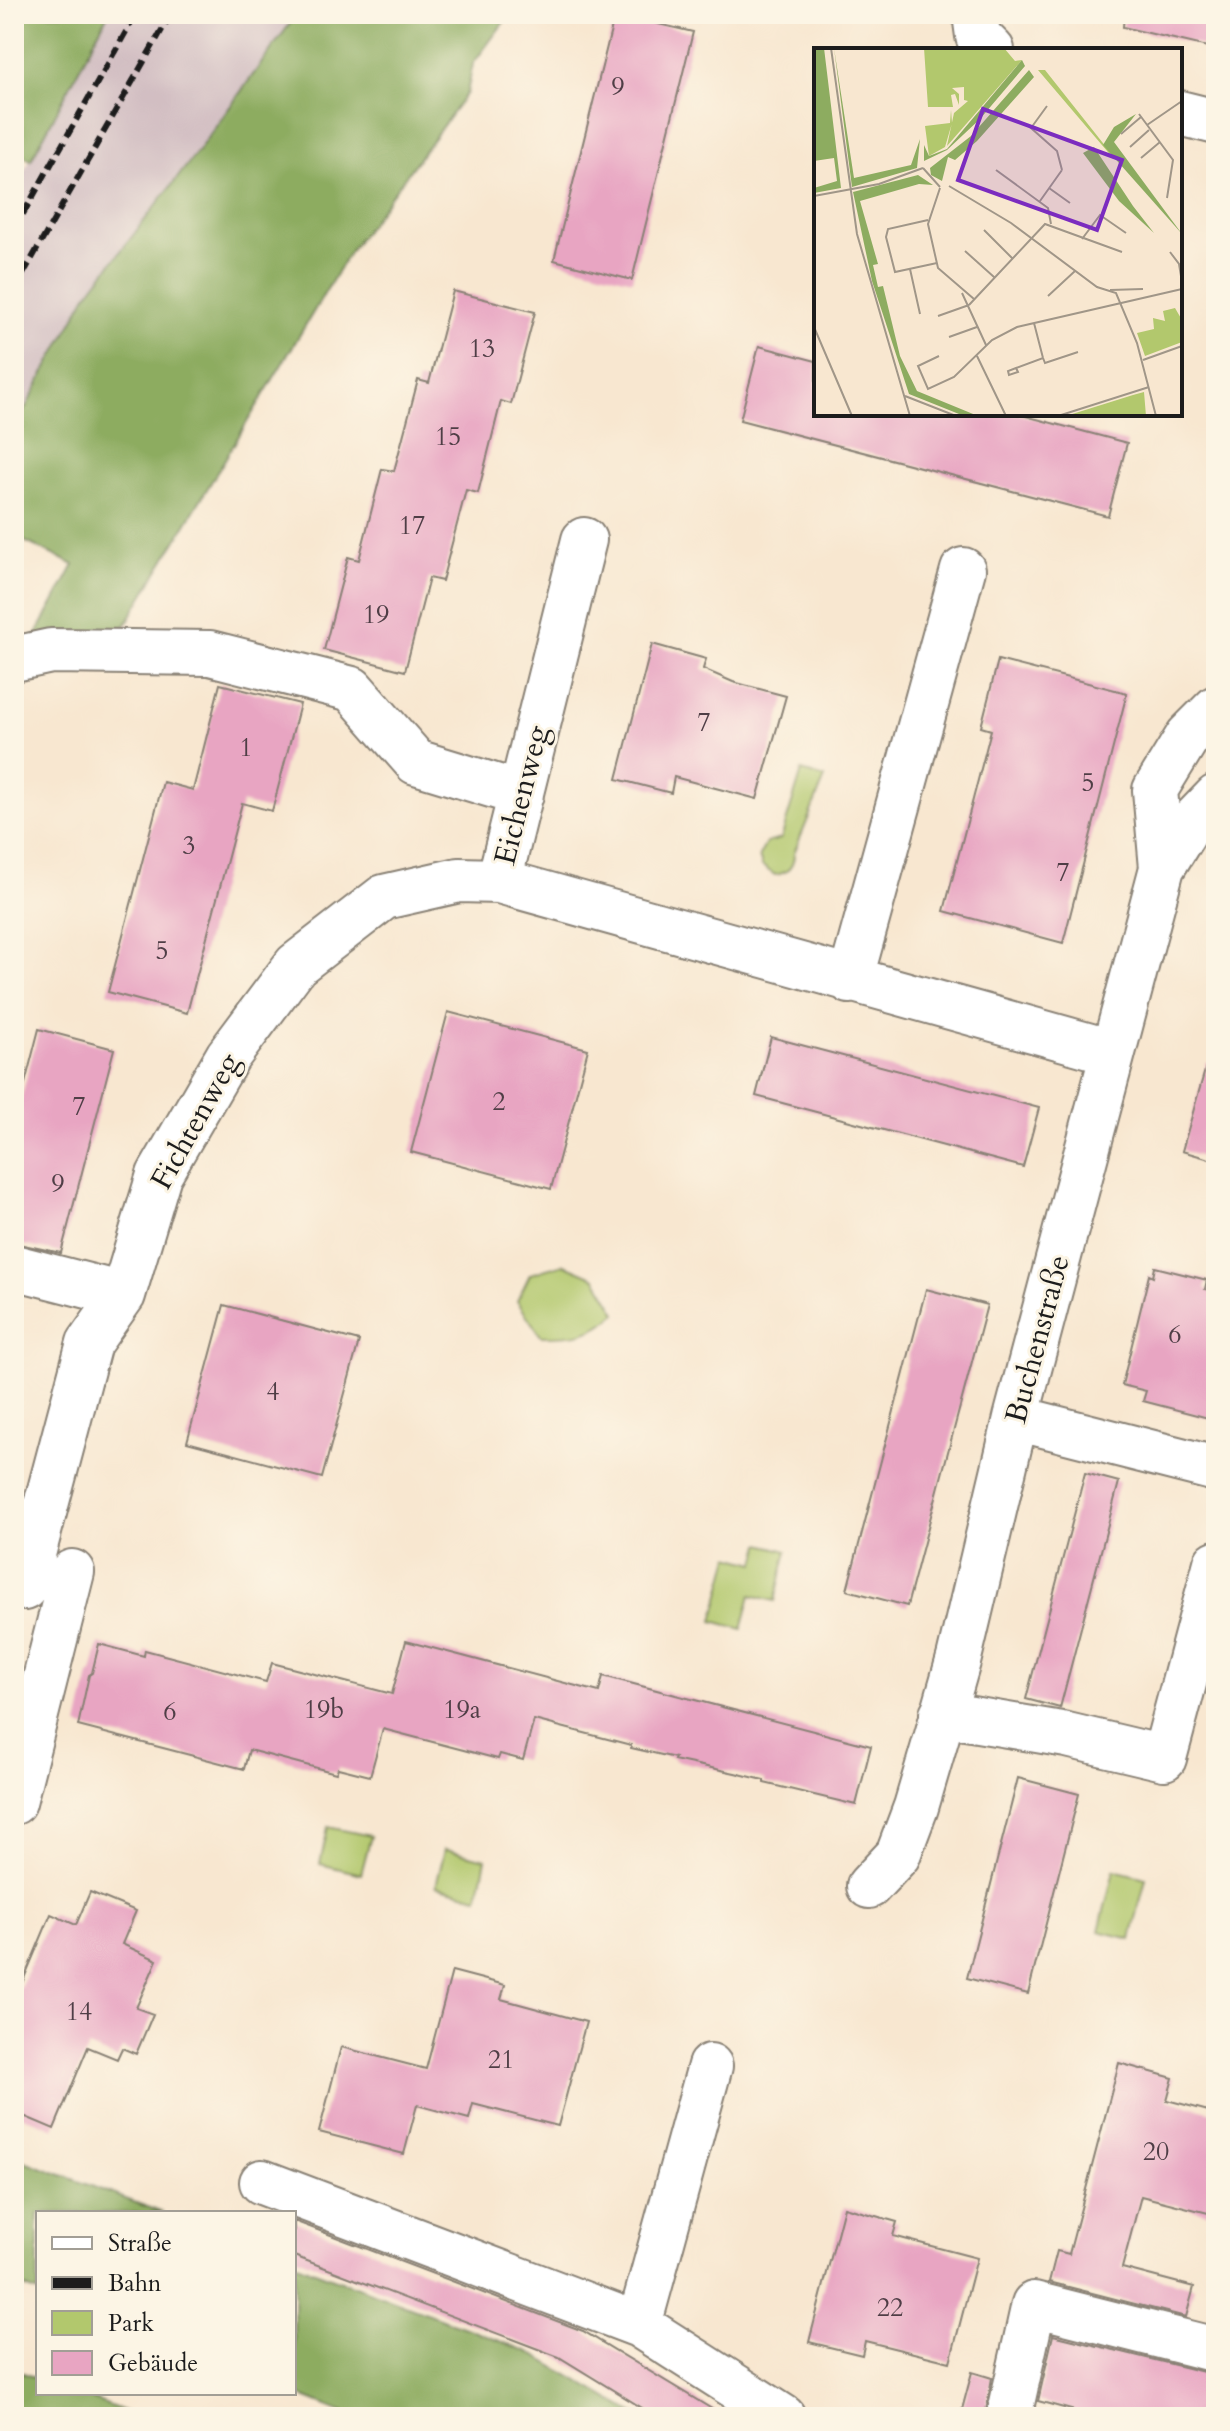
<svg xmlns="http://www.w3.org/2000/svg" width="1230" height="2431" font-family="Cardo,serif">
	<rect width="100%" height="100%" fill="#fcf5e5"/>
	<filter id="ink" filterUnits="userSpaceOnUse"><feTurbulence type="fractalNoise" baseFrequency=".0125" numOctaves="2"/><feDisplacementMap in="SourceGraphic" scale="16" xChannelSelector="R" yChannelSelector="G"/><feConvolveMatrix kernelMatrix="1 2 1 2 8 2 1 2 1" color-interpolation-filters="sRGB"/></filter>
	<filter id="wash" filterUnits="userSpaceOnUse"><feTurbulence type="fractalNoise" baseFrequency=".006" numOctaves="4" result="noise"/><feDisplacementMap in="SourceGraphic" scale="32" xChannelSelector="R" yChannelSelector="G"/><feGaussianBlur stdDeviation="1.8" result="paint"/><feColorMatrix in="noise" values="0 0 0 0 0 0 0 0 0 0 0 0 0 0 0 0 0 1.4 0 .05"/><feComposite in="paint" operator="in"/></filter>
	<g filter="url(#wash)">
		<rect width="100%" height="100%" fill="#f8e7d0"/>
		<!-- industrial -->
		<path fill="#d2bec2" d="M108,14H297L198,151L87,295L14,429V190Z"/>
		<!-- green -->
		<path fill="#b2c86d" stroke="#677244" stroke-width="2" d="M802,771L825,778L794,853C794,867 788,873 775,875L762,866L759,856L766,843L781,839Z
			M563,1264L596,1278L617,1313C590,1336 575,1336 541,1336L517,1301L530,1274Z
			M761,1544L787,1551L775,1601L751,1595L742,1629L713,1621L730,1556L756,1563Z
			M328,1827L371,1836L361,1874L320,1864Z
			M445,1849L486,1859L478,1897L436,1886Z
			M1114,1870L1146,1878L1131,1939L1099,1931Z"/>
		<!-- forest -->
		<path fill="#8dac60" stroke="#54643e" stroke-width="2" d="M14,14H108L31,160L14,150Z
			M297,14H510L473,64L467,93L350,251L117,639L33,641L74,565L14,536V429L87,295L198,151Z
			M14,2157L163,2213H38V2293L14,2283Z
			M294,2263L529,2352L640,2417H354L294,2393Z
			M14,2369L38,2379V2393H76L139,2417H14Z"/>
		<g id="blocks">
			<!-- building -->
			<path fill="#e8a5c2" d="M615,14L693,32L632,280L554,260Z
				M1124,14H1216V49L1123,27Z
				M453,291L535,312L511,404L501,401L478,493L466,490L442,581L429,578L405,671L324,650L348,557L359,560L382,469L394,471L418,380L429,383Z
				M759,346L816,361V414H1018L1127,443L1108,516L740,420Z
				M652,644L706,659L703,669L733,682L786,696L757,799L674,777L671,793L617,779Z
				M998,660L1127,693L1063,943L944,911L991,730L981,727Z
				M220,684L300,704L272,811L242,803L187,1013L108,992L163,782L193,790Z
				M448,1012L588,1049L551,1189L411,1152Z
				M39,1029L114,1049L61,1253L14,1243V1126Z
				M771,1037L1039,1108L1023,1167L756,1096Z
				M1207,1063L1216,1065V1161L1182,1151Z
				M1155,1267L1207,1280L1205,1289L1216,1291V1420L1143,1401L1146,1391L1122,1385L1149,1275L1153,1277Z
				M926,1289L987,1305L907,1606L847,1590Z
				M224,1305L359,1341L322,1478L187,1442Z
				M1085,1473L1119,1482L1060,1708L1026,1699Z
				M406,1641L599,1692L603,1676L871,1746L856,1805L764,1783V1780L735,1773L674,1760L675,1758L631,1748V1745L534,1720L523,1760L500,1754L498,1759L383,1729L370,1776L338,1768L336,1773L249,1750L244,1769L78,1726L89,1675L92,1673L99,1644L144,1656L145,1650L266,1682L272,1663L392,1694Z
				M1018,1778L1079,1794L1028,1994L967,1978Z
				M90,1892L136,1911L122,1944L157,1960L136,2008L153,2014L136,2054L122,2048L117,2059L88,2047L54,2129L14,2112V2002L51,1914L76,1925Z
				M452,1971L505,1985L501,1999L586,2022L558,2126L473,2104L469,2119L417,2105L404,2154L319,2132L341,2047L426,2069Z
				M1119,2063L1173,2078L1167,2100L1216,2113V2215L1141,2196L1122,2268L1194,2287L1186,2317L1049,2282L1057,2251L1069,2254Z
				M844,2207L897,2222L893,2236L977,2258L950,2362L865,2341L862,2355L809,2342Z
				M294,2221L583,2331L725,2417H657L559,2357L294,2256Z
				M1053,2335L1216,2375V2417H1097L1038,2401Z
				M972,2372L992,2378L985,2417H960Z"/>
		</g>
	</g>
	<g filter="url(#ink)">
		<use href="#blocks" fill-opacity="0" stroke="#8a8276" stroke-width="2"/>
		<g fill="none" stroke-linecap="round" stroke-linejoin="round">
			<defs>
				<path id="minor" d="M975,14L978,36L992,50
					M1180,113L1216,122
					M14,659L51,651L210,653L352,689L416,762L521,794
					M1162,868L1155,790L1188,736L1216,708
					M499,881L584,540
					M850,981L963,570
					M14,1267L123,1295
					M1016,1418L1216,1469
					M14,1585L24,1588L89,1343L123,1295L159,1175L228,1056L296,965L384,897L459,880L499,881L1112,1052
					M942,1714L1067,1735L1164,1758L1216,1563
					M14,1802L72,1572
					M869,1886L898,1855L916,1807L936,1739L959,1658L1016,1418L1162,868L1188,826L1216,797
					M262,2182L639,2325L783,2417
					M639,2325L710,2066
					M1009,2417L1034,2304L1216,2350"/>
			</defs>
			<!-- minor casing -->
			<use href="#minor" stroke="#8a8276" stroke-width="48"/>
			<!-- minor -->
			<use href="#minor" stroke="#fff" stroke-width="44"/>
			<!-- rail -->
			<path stroke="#1c1c1c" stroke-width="6" stroke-dasharray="12 6" stroke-linecap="butt" d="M14,230L136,14
				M14,290L171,14"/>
		</g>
	</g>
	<g text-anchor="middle" stroke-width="6" stroke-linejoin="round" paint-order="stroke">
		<!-- number labels -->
		<g font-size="26" fill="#4f3e46">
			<text x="618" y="95">9</text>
			<text x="482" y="357">13</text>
			<text x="448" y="445">15</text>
			<text x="412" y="534">17</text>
			<text x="376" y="623">19</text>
			<text x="704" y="731">7</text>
			<text x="246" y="756">1</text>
			<text x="1088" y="791">5</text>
			<text x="189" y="854">3</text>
			<text x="1063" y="881">7</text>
			<text x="162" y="959">5</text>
			<text x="499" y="1110">2</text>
			<text x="79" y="1115">7</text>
			<text x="58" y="1192">9</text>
			<text x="1175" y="1343">6</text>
			<text x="273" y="1400">4</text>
			<text x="324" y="1718">19b</text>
			<text x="462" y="1718">19a</text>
			<text x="170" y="1720">6</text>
			<text x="79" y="2020">14</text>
			<text x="501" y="2068">21</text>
			<text x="1156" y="2160">20</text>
			<text x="890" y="2316">22</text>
		</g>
		<!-- street labels -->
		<g font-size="30" fill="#1c1c1c" stroke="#fcf5e5">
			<text transform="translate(521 795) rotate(-76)" y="10">Eichenweg</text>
			<text transform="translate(195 1121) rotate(-61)" y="10">Fichtenweg</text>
			<text transform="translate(1037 1339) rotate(-75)" y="10">Buchenstraße</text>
		</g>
	</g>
	<!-- overview -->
	<g transform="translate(814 48)">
		<rect width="368" height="368" fill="#f8e7d0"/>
		<path d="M110,0H190L201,13L208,12L133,98L140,65L154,53L150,52V39L138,40L145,46V57L141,46L137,47L139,59H114ZM224,22H231L300,109L299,110ZM137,62L138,75L131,99L115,108L111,78L136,75ZM361,260L368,272V294L331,308L323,285L340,281L339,270L351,273L349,263ZM330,344L332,368H252L319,347Z" fill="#b2c86d"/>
		<path d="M0,0H10L27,140L0,145V140L23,133L20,110L0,113ZM20,0L40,130L97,117L106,91L103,120L38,139ZM208,12L211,18L166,71L133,102L110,113V97L115,108L133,101ZM215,22L220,29L163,93L141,112L134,109L128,133L117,127L116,120L157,88ZM322,66L300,94L368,186L289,97L300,79ZM280,99L319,158L340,185L305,153L269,105ZM104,127L119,137L105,136L46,153L64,216L59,217L64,239L69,238L86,308L103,343L164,368H150L95,346L58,233L39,144Z" fill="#8dac60"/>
		<path fill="none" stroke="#a09688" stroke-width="2" d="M17,0L43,186L96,368M233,58L217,80L243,103L248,122M325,66L359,112L353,150M333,77L368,53M307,86L327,69M316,99L335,82M327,110L346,94M109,120L126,139M182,122L234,160L237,176M135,138L197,175L283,239L302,245L323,295L342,368M126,140L114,176L124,220L160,251M235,140L256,155M0,148L65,136L109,120M226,153L248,122M114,172L74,181L72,189L81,224L123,215M170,182L198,210M268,191L286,167L312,185M151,203L180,229M356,204L365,216L368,234M96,221L106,266M296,242L329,241M148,245L172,297M234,248L261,223M155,257L231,176L308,204M124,268L155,257M220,275L229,310M0,279L38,368M135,289L163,279M125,308L104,318L114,341L140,329L178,292L203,279L368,241M163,308L192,368M329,312L368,298M202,320L204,324L195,327L194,323L202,320L229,310L231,315L264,304M91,348L142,368M244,368L335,339"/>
		<path fill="#7b2cbf" fill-opacity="0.15" stroke="#7b2cbf" stroke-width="4" d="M169,61L308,112L283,182L144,132Z"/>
		<rect width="368" height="368" fill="none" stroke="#1c1c1c" stroke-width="4"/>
	</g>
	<!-- margin -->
	<rect width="1230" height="2431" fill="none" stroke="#fcf5e5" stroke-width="48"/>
	<!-- legend -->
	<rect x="36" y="2211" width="260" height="184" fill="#fcf5e5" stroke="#a29e95" stroke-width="2"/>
	<rect x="52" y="2237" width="40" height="12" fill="#ffffff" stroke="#a29e95" stroke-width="2"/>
	<text x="108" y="2251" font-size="24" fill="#1c1c1c">Straße</text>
	<rect x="52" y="2277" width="40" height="12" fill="#1c1c1c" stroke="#a29e95" stroke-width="2"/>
	<text x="108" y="2291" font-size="24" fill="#1c1c1c">Bahn</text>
	<rect x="52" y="2311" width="40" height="24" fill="#b2c86d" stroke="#a29e95" stroke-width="2"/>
	<text x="108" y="2331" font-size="24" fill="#1c1c1c">Park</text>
	<rect x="52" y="2351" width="40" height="24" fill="#e8a5c2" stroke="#a29e95" stroke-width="2"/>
	<text x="108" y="2371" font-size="24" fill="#1c1c1c">Gebäude</text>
</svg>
